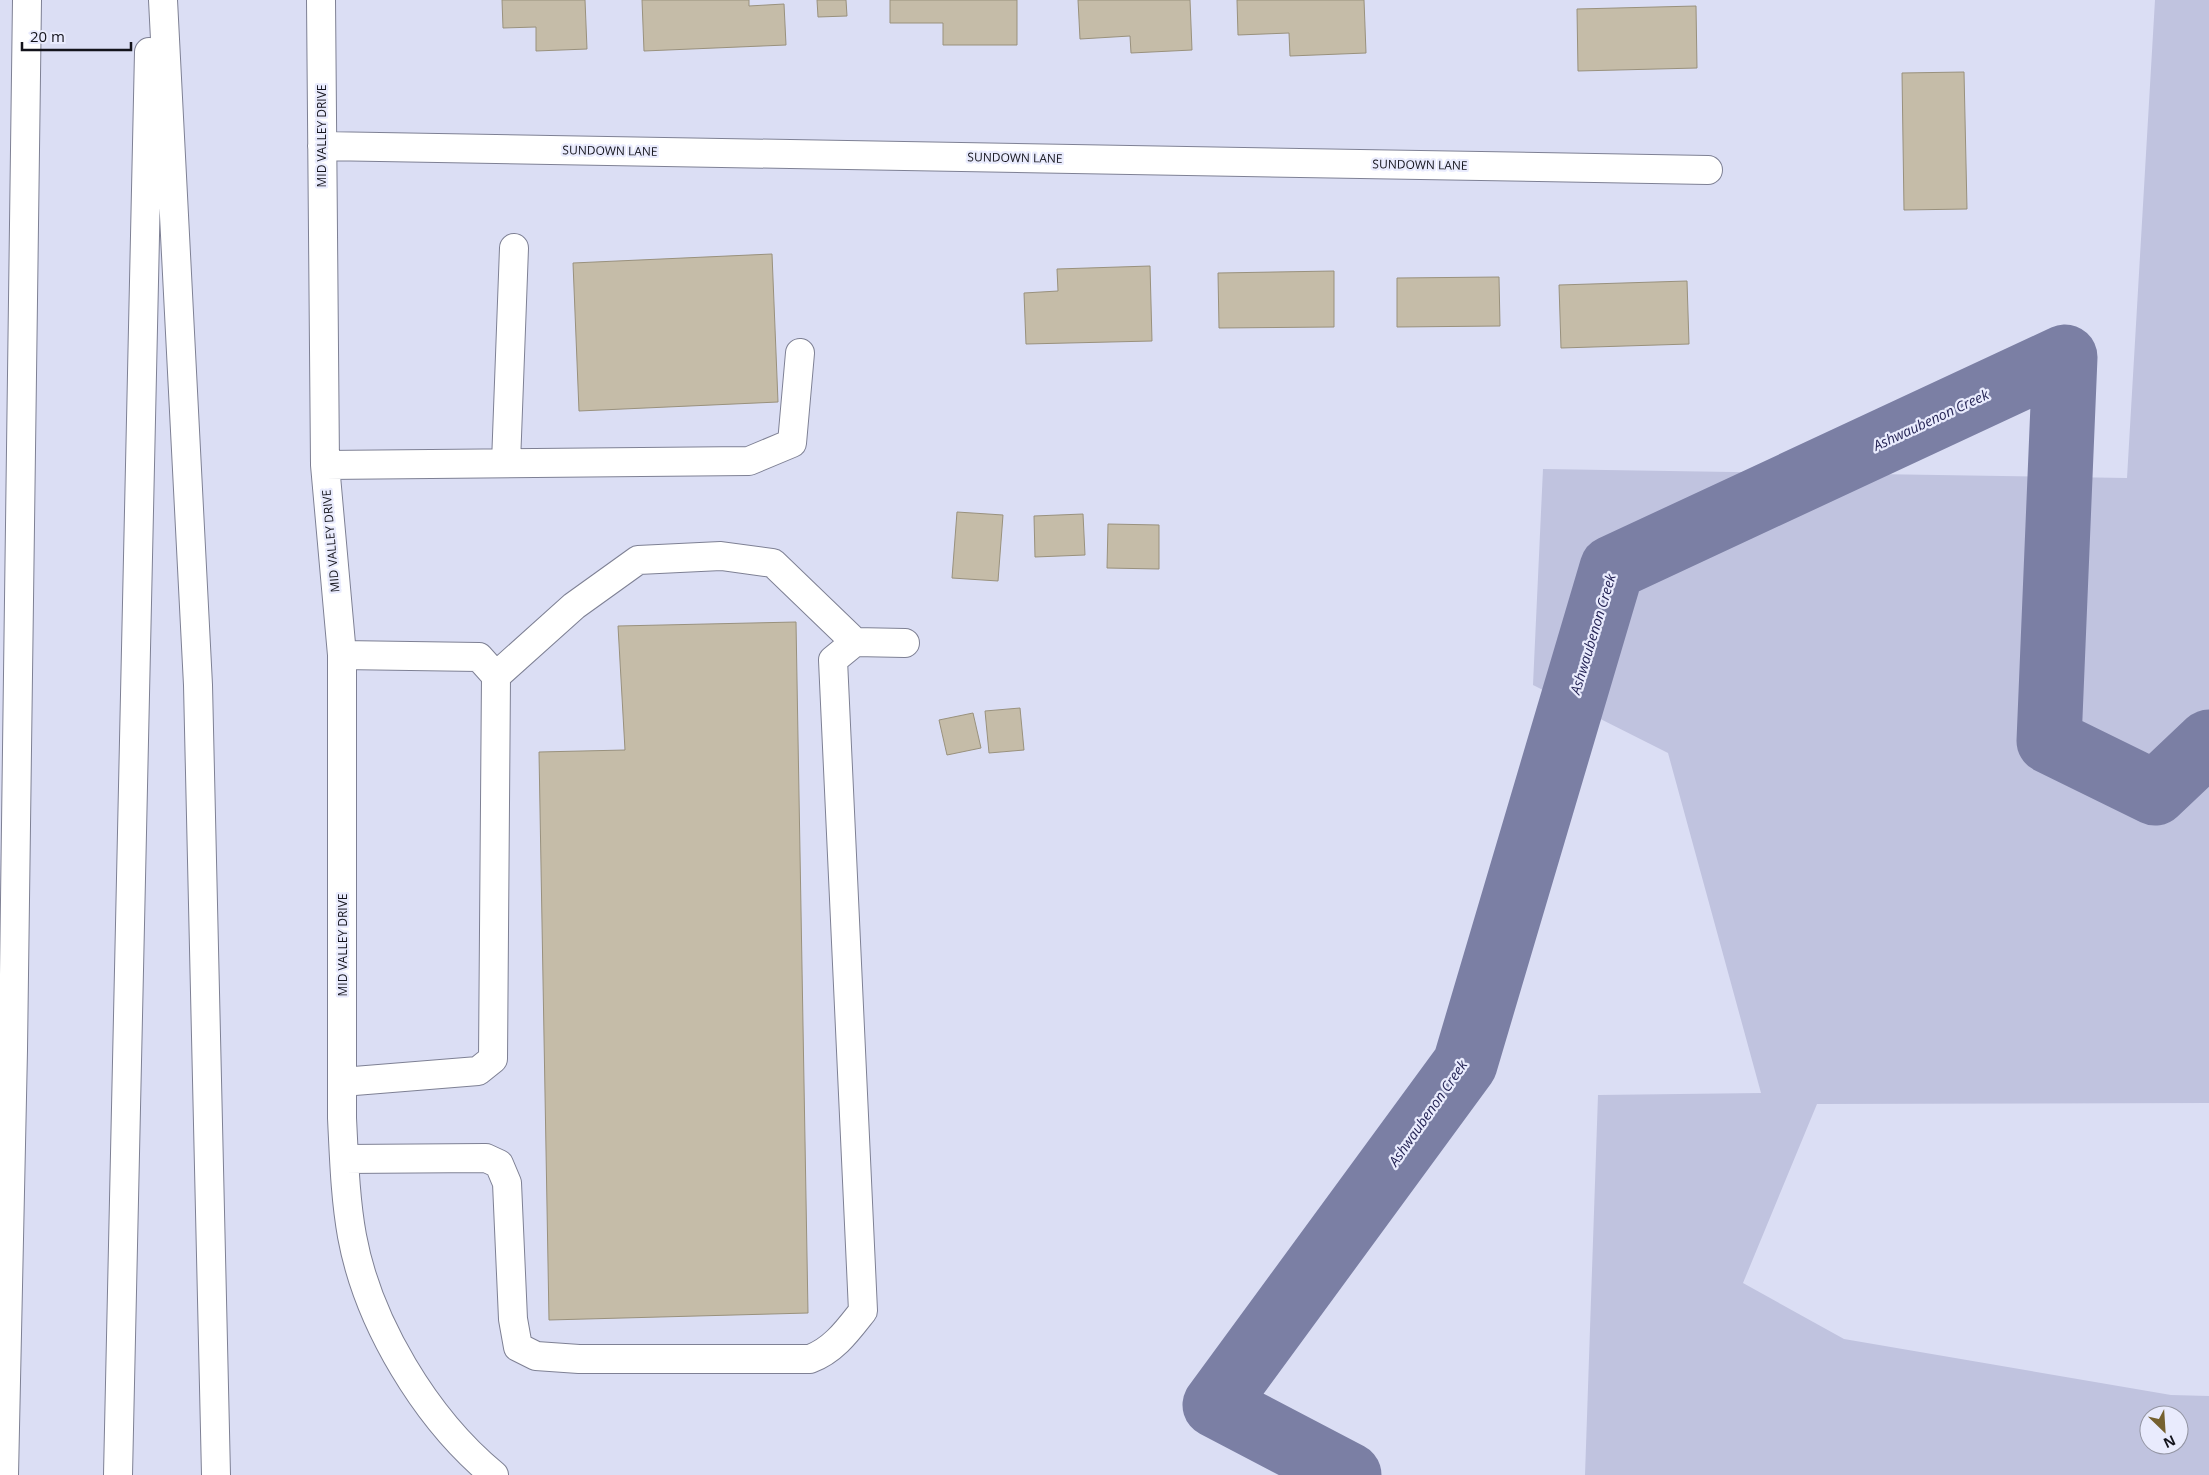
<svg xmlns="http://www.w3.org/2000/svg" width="2209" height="1475" font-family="'Open Sans',sans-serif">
	<rect width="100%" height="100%" fill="#dbdef4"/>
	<!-- green -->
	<path fill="#c0c3df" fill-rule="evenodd" d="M2155,0H2209V1103L1817,1104L1743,1283L1844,1339L2171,1395L2209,1396V1475H1585L1598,1095L1761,1093L1668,753L1533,685L1543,469L2127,478ZM2149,1415H2179V1445H2149Z"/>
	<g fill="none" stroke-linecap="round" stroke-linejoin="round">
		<!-- river -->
		<path stroke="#7b7fa4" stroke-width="65" d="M1349,1475L1215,1405L1465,1064L1612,568L2065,357L2049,741L2155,793L2209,742"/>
	</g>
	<!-- building -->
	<path fill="#c5bca8" stroke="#99917d" d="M502,0H585L587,49L536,51V27L503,28Z
		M642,0H749V6L784,4L786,45L644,51Z
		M817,0H846L847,16L818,17Z
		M890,0H1017V45H943V23H890Z
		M1078,0H1190L1192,50L1131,53L1130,36L1080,39Z
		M1237,0H1364L1366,53L1290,56L1289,33L1238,35Z
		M1696,6L1697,68L1578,71L1577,9Z
		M1964,72L1967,209L1904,210L1902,73Z
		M772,254L778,402L579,411L573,263Z
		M1150,266L1152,341L1026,344L1024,293L1058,291L1057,269Z
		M1334,271V327L1219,328L1218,273Z
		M1499,277L1500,326L1397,327V278Z
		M1687,281L1689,344L1561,348L1559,285Z
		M957,512L1003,515L998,581L952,578Z
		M1083,514L1085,555L1035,557L1034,516Z
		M1108,524L1159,525V569L1107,568Z
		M796,622L808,1313L549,1320L539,752L625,750L618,626Z
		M1020,708L1024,750L989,753L985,711Z
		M973,713L981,748L947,755L939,720Z"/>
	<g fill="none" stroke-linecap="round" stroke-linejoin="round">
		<defs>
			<path id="minor" d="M321,0L325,465L342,655V1118C344,1157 345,1197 352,1236C368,1323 426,1419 494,1475
				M322,146L1708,170
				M506,463L514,248
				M325,465L749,461L792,443L800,353
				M342,655L479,657L496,676L493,1059L478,1071L342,1082
				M496,676L574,606L638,560L721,556L773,563L855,642
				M344,1159L486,1158L499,1164L507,1183L513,1319L518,1347L536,1356L579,1359H810C834,1350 848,1330 863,1311L833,660L855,642L905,643"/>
			<path id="highway" d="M163,0L198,685L216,1475
				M4,1475L13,1050L27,0
				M118,1475L149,52"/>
		</defs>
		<!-- minor casing -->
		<use href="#minor" stroke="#7e8094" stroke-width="30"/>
		<!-- highway casing -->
		<use href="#highway" stroke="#7e8094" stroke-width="30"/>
		<!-- minor -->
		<use href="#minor" stroke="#fff" stroke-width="28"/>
		<!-- highway -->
		<use href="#highway" stroke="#fff" stroke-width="28"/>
	</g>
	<g text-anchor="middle" stroke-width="4.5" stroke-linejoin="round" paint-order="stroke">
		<!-- street labels -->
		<g font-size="12" fill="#13131b" stroke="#e9ebfd">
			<text transform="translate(322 136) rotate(-90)" y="4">MID VALLEY DRIVE</text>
			<text transform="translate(610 151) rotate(1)" y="4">SUNDOWN LANE</text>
			<text transform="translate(1015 158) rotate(1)" y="4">SUNDOWN LANE</text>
			<text transform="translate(1420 165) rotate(1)" y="4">SUNDOWN LANE</text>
			<text transform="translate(331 541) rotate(-95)" y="4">MID VALLEY DRIVE</text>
			<text transform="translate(343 945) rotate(-90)" y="4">MID VALLEY DRIVE</text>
		</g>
		<!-- water labels -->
		<g font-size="14" font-style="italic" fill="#252455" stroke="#e9ebfd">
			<text transform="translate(1931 420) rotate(-25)" y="5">Ashwaubenon Creek</text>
			<text transform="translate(1593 634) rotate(-73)" y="5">Ashwaubenon Creek</text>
			<text transform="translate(1428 1113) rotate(-55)" y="5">Ashwaubenon Creek</text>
		</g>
	</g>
	<!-- north arrow -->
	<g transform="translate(2164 1430) rotate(155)"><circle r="24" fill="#e9ebfd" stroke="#9395a3"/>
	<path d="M0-4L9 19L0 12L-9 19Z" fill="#75602f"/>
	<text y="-8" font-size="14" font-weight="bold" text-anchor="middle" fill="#13131b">N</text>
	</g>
	<!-- scale -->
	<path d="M22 42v8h109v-8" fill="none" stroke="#13131b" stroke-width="2.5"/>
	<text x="30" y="42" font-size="15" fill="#13131b" stroke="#e9ebfd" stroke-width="4" paint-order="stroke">20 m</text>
</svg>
